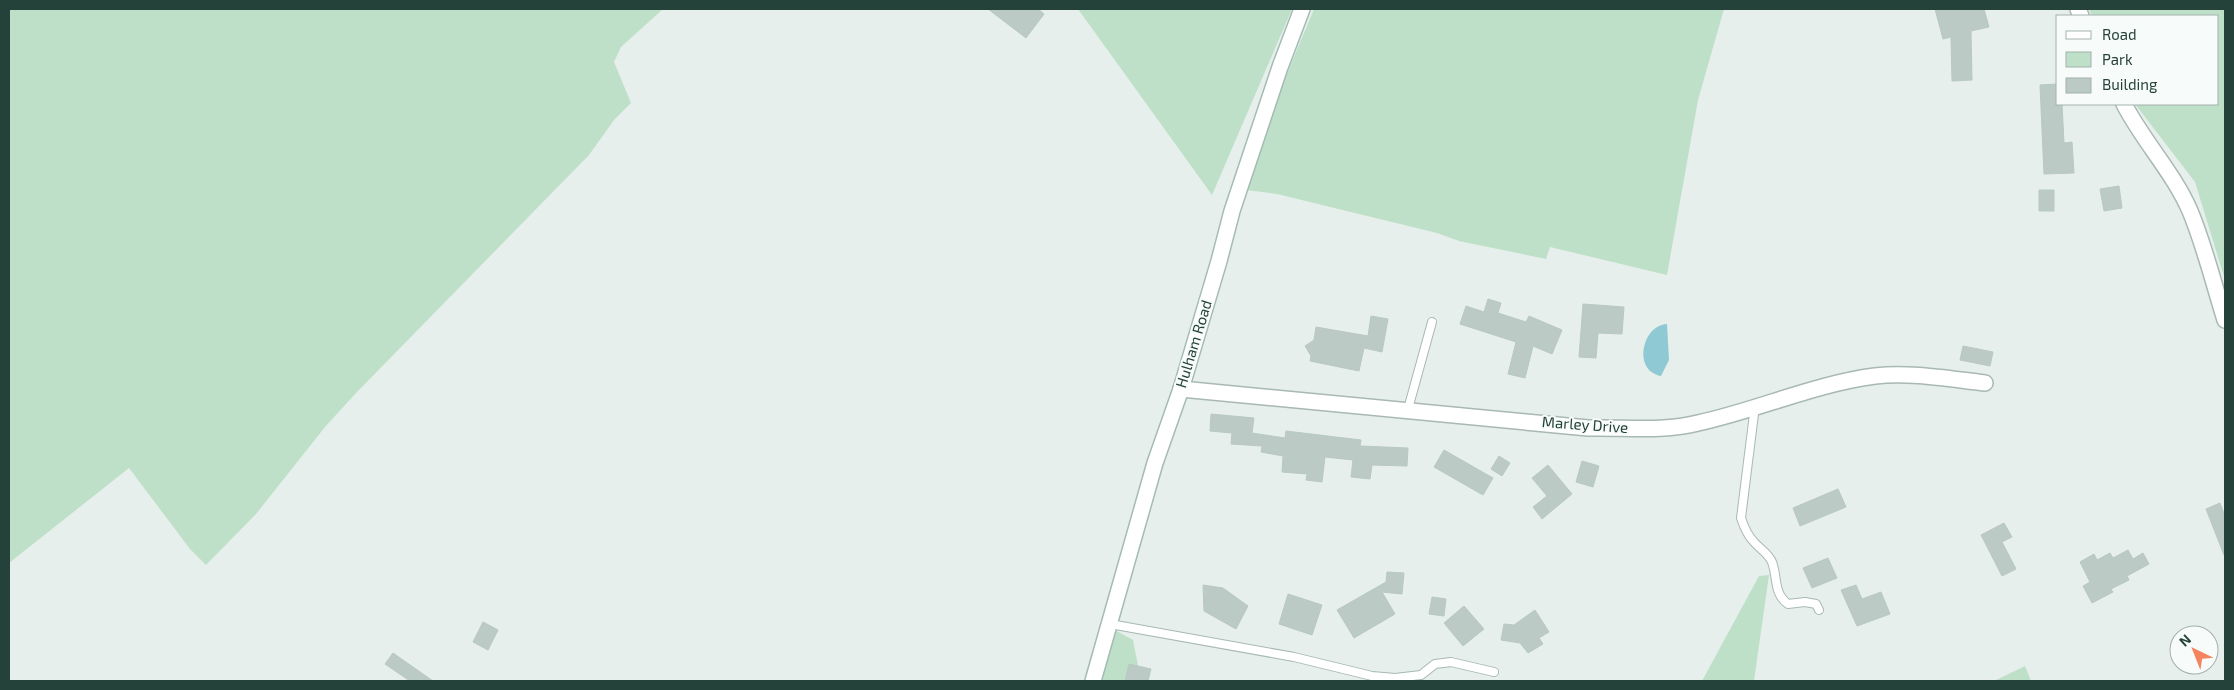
<svg xmlns="http://www.w3.org/2000/svg" width="2234" height="690" font-family="'Exo 2',sans-serif">
	<rect width="100%" height="100%" fill="#e6efeb"/>
	<!-- green -->
	<path fill="#bfe0c8" d="M9,9H663L621,47L614,62L631,103L614,120L589,155L356,393L325,427L256,514L206,565L190,549L129,468L9,563Z
		M1078,9H1292L1212,195Z
		M1314,9H1724L1698,100L1667,275L1550,247L1546,259L1459,241L1437,233L1277,194L1246,190L1283,83Z
		M2089,9H2225V280L2195,182L2135,104H2218V16H2092Z
		M1769,575L1754,681H1702L1759,576Z
		M1115,630L1133,640L1141,681H1102Z
		M2025,666L2031,681H1994Z"/>
	<!-- water -->
	<path fill="#8ec9d4" d="M1667,324L1669,360L1661,376C1632,371 1642,325 1667,324Z"/>
	<!-- building -->
	<path fill="#bbcac4" stroke="#b8c9c2" d="M988,9H1038L1044,14L1026,38Z
		M1935,9H1984L1989,27L1971,31L1972,80L1952,81L1951,37L1943,39Z
		M2058,84V104H2062L2064,143L2072,142L2074,173L2044,174L2040,85Z
		M2119,186L2122,208L2104,211L2100,189Z
		M2039,190H2054V211H2039Z
		M1488,299L1501,303L1498,313L1526,322L1529,316L1562,330L1552,354L1533,346L1525,378L1508,374L1516,342L1460,324L1466,306L1484,312Z
		M1583,304L1624,307L1622,334L1598,333L1596,358L1579,357Z
		M1371,316L1388,319L1382,352L1364,348L1359,371L1310,361L1311,356L1305,346L1314,340L1316,327L1368,336Z
		M1963,346L1993,352L1990,366L1960,360Z
		M1211,414L1254,418L1252,433L1285,438L1286,431L1361,440L1360,446L1408,448L1407,466L1372,465L1370,479L1351,477L1353,460L1325,457L1322,482L1306,480L1307,474L1282,472L1283,456L1261,452L1262,446L1231,444L1232,433L1210,431Z
		M1444,450L1493,478L1483,495L1434,467Z
		M1499,456L1510,463L1502,476L1491,469Z
		M1582,461L1599,466L1593,487L1576,482Z
		M1548,465L1572,494L1542,519L1533,507L1547,496L1532,478Z
		M1838,489L1846,507L1800,526L1793,508Z
		M2220,503L2225,516L2224,555L2206,509Z
		M2004,523L2012,537L2002,542L2016,569L2002,576L1981,535Z
		M2128,550L2133,559L2143,553L2149,564L2127,576L2129,580L2111,589L2113,592L2092,603L2083,586L2090,582L2080,562L2094,554L2097,560L2110,553L2113,558Z
		M1828,558L1837,578L1812,588L1803,568Z
		M1387,572L1404,573L1402,594L1382,592L1395,614L1354,638L1337,610L1386,582Z
		M1203,585L1223,588L1248,606L1236,629L1204,611Z
		M1856,585L1862,599L1881,592L1890,614L1857,626L1841,590Z
		M1288,594L1322,605L1312,635L1279,624Z
		M1432,597L1446,599L1444,616L1429,614Z
		M1464,606L1484,629L1463,646L1444,623Z
		M1535,610L1549,632L1539,638L1543,644L1528,653L1520,643L1501,640L1504,624L1514,625Z
		M483,622L498,630L488,650L473,642Z
		M393,653L433,681H410L385,664Z
		M1129,664L1151,669L1148,681H1125Z"/>
	<g fill="none" stroke-linecap="round" stroke-linejoin="round">
		<defs>
			<path id="lane" d="M1755,406L1741,518C1744,527 1747,535 1754,542C1760,549 1768,553 1772,562C1778,578 1773,593 1788,604L1805,602L1816,604L1819,610
				M1408,409L1432,322
				M1110,624L1294,657L1372,676L1395,678L1421,675L1435,664L1451,662L1494,672"/>
			<path id="street" d="M2078,9L2081,16
				M2124,104C2143,141 2173,172 2190,211C2204,244 2214,285 2225,320
				M1181,389L1588,428C1625,427 1663,432 1698,423C1758,410 1814,384 1875,376C1911,372 1949,379 1985,383"/>
			<path id="secondary" d="M1093,681L1155,463L1181,389L1219,261L1232,211L1280,67L1302,9"/>
		</defs>
		<!-- lane casing -->
		<use href="#lane" stroke="#a8b8b2" stroke-width="10"/>
		<!-- street casing -->
		<use href="#street" stroke="#a8b8b2" stroke-width="18"/>
		<!-- secondary casing -->
		<use href="#secondary" stroke="#a4bbb3" stroke-width="18"/>
		<!-- lane -->
		<use href="#lane" stroke="#fff" stroke-width="8"/>
		<!-- street -->
		<use href="#street" stroke="#fff" stroke-width="15"/>
		<!-- secondary -->
		<use href="#secondary" stroke="#fff" stroke-width="15"/>
	</g>
	<g text-anchor="middle" stroke-width="4" stroke-linejoin="round" paint-order="stroke">
		<!-- street labels -->
		<g font-size="15" fill="#24423a" stroke="#f7fbf9">
			<text transform="translate(1194 344) rotate(-73)" y="5">Hulham Road</text>
			<text transform="translate(1585 425) rotate(4)" y="5">Marley Drive</text>
		</g>
	</g>
	<!-- border -->
	<rect width="2234" height="690" fill="none" stroke="#24423a" stroke-width="20"/>
	<!-- legend -->
	<rect x="2056" y="15" width="162" height="90" fill="#f7fbf9" stroke="#a3b1ad"/>
	<rect x="2066" y="31" width="25" height="8" fill="#ffffff" stroke="#a3b1ad"/>
	<text x="2102" y="40" font-size="15" fill="#24423a">Road</text>
	<rect x="2066" y="52" width="25" height="15" fill="#bfe0c8" stroke="#a3b1ad"/>
	<text x="2102" y="65" font-size="15" fill="#24423a">Park</text>
	<rect x="2066" y="78" width="25" height="15" fill="#bbcac4" stroke="#a3b1ad"/>
	<text x="2102" y="90" font-size="15" fill="#24423a">Building</text>
	<!-- north arrow -->
	<g transform="translate(2194 650) rotate(317)"><circle r="24" fill="#f7fbf9" stroke="#a3b1ad"/>
	<path d="M0-4L9 19L0 12L-9 19Z" fill="#f4845f"/>
	<text y="-8" font-size="14" font-weight="bold" text-anchor="middle" fill="#24423a">N</text>
	</g>
</svg>
